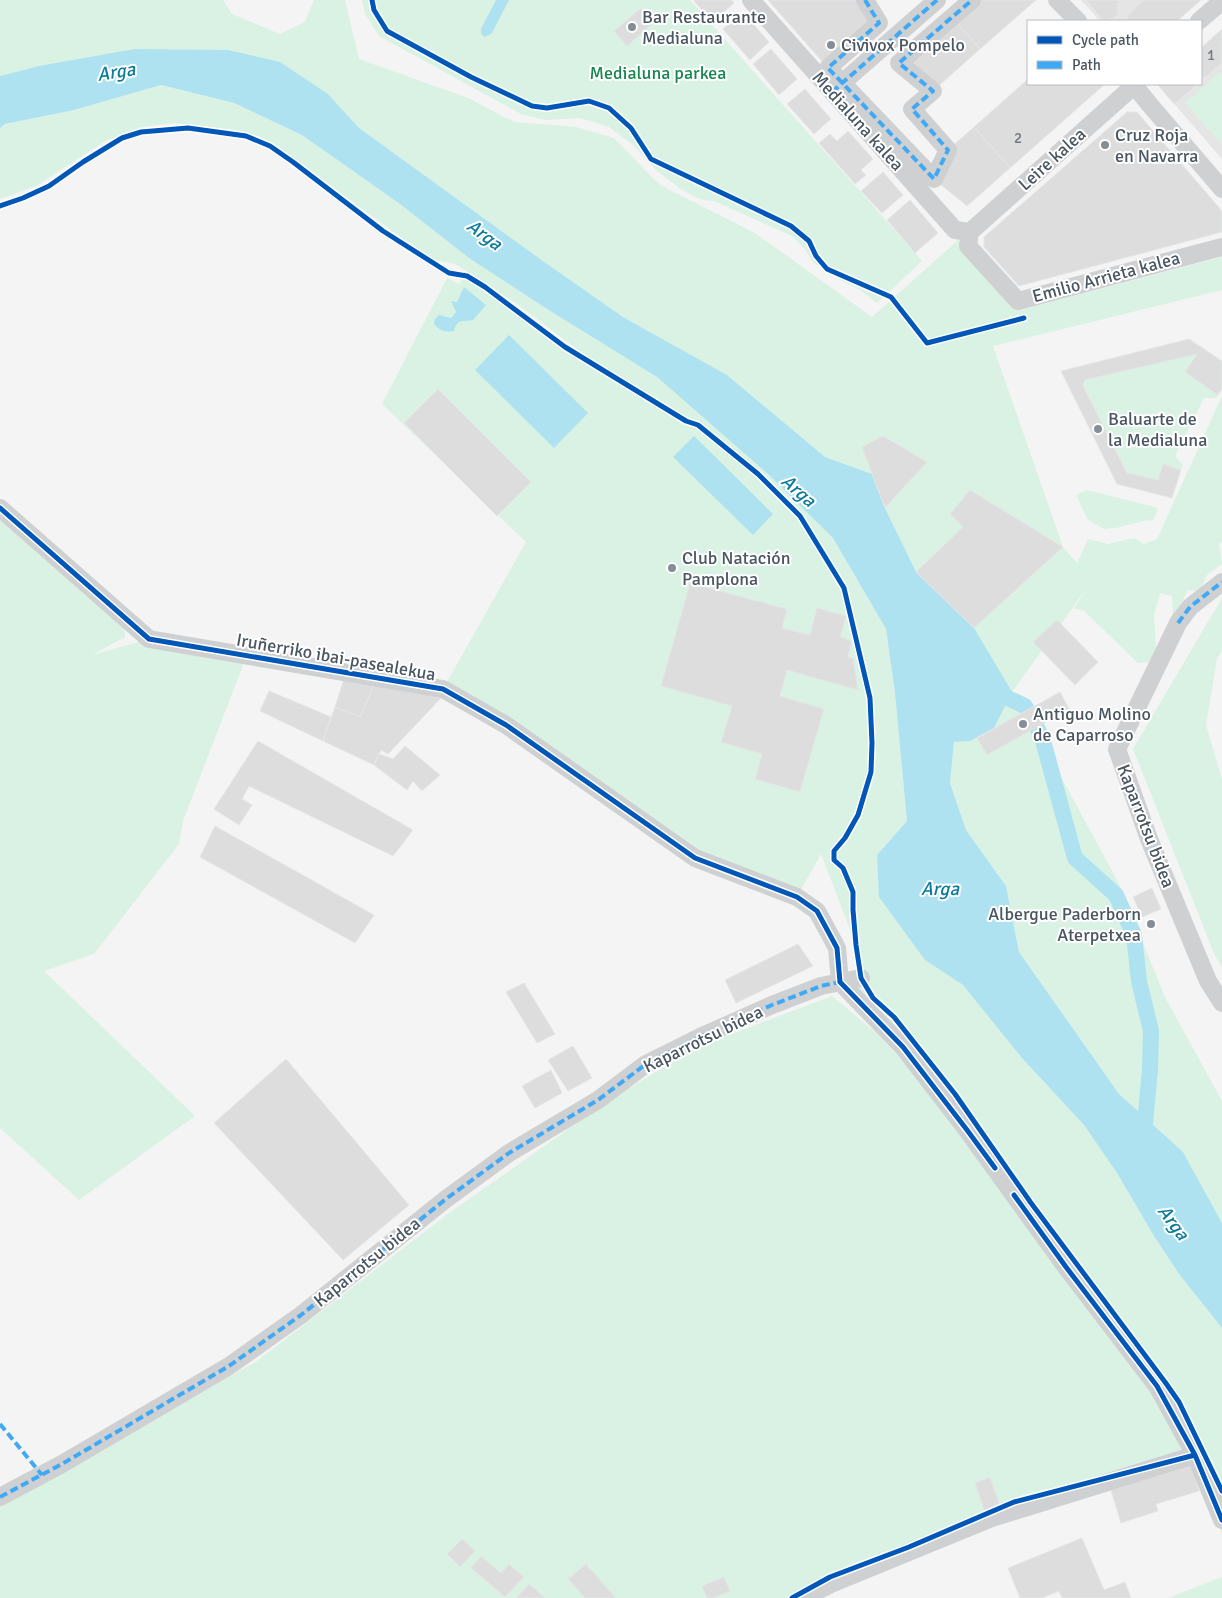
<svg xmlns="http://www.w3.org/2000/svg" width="1222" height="1598" font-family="Signika,sans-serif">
	<rect width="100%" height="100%" fill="#f4f4f4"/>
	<!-- education -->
	<path fill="#e6e5e6" d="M1081,0H1201L1177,21H1100Z
		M1222,29V159L1158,85L1201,84V48Z"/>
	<!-- green -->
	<path fill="#d9f2e3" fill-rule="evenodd" d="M0,0H223L232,14L280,34L305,22L314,0H345L359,59L468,98L514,122L576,127L614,138L660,185L755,233L872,317L958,240L1020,310L1222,257V290L993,346L1063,547L1077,563L1088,539L1108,544L1134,538L1144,544L1157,539L1222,396V542L1219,543L1222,564L1207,575L1199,592L1188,590L1173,619L1172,596L1160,593L1154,615L1156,649L1149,662L1138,663L1083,610L1074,609L1086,589L1012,692L1066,786L1118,882L1165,997L1222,1101V1223L1183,1152L1119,1094L1019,952L1006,886L966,830L950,783L954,742L970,741L974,628L916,572L885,508L872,474L825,457L727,375L623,317L543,261L359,128L328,94L39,66L0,76Z
		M362,0H690L922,261L877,303L860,290L842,281L813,262L804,248L792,236L714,201L702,200L682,190L657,171L632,144L609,127L580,118L546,120L521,114L379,36L365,14Z
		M1220,72L1222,74V144L1185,103Z
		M161,85L234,103L302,135L400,204L469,258L547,309L657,377L768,474L833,538L886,629L895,693L907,821L877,855L925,960L963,985L1020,1056L1084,1125L1117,1173L1154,1236L1179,1274L1222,1328V1533L1184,1458L1000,1506L990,1477L975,1483L985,1513L804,1598H0V1505L257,1361L449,1213L610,1100L695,1048L832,996L881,1037L925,1085L859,995L856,945L821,854L797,897L695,858L443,689L526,542L382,404L447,278L459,284L464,277L486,291L561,349L636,393L514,302L455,264L436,260L407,242L273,143L237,130L174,123L142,127L107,140L36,186L0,199V128L5,124L74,110ZM452,301L457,303L470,321C459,319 455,324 448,332H445L437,328L445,316L451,319L456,312Z
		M1197,354L1185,372L1218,395L1216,398H1204L1175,456L1183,465L1181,470L1163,464L1158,480L1127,473L1083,386L1085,380Z
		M1087,490L1158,508L1153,521L1147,520L1116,528L1104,529L1088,520L1076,495Z
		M0,513L121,620L125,633V637L92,655L149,639L247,655L183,821L179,844L94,954L44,971L195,1116L79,1200L0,1128Z
		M1222,598V650L1217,659L1206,725L1222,779V968L1213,951L1133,749Z
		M1222,1577V1598H1168Z"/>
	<!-- water -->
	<path fill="#aee2f0" d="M496,0H509L492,33L485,37L481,34V29Z
		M135,49L228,50L280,62L328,94L359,128L543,261L623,317L727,375L825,457L872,474L885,508L916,572L974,628L1012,692L994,728L970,741L954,742L950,783L966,830L1006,886L1019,952L1119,1094L1183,1152L1222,1223V1328L1179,1274L1154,1236L1117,1173L1084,1125L1021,1057L963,985L925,960L879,897L877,855L907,821L895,693L886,629L833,538L768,474L657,377L547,309L469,258L400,204L302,135L234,103L161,85L74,110L5,124L0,128V76L39,66Z
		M464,287L486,305L473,320C464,322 457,318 454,331C445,333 440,331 434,324L435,319L439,315L451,318L456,312L451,301L457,302Z
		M509,335L588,413L554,448L475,370Z
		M694,436L773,514L753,535L673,457Z"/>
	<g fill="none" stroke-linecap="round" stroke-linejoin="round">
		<!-- canal -->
		<path stroke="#aee2f0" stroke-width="16" d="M988,689L1025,706L1042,737L1075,858L1116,895L1134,935L1139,981L1151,1031L1150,1070L1144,1134L1142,1140"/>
	</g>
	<!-- building -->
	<path fill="#ddddde" stroke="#e5e6e7" d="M693,0H732L734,3L713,22Z
		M768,0H865L879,23L828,68Z
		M972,0H1036L980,49L952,17Z
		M1086,0H1118L1120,2L1118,4V14L1114,18L1105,20L1100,17Z
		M1144,0H1201L1177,21H1126L1129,14Z
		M641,8L654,22L627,46L614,31Z
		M743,12L769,42L750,60L723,29Z
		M952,17L980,49L933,91L899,63Z
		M1222,29V63L1204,78L1201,74V48Z
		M771,49L797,79L779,95L753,64Z
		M1028,79V84H1105L1010,168L974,127Z
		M1159,84H1198L1174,104L1158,85Z
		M805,89L831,119L814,134L787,104Z
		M1127,112H1137L1222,211V232L1019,286L984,247V237Z
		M974,127L1010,168L967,206L934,179L948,150Z
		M848,131L873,159L861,170L866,175L855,184L819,143L830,134L837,141Z
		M883,172L903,195L882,213L861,191Z
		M910,200L938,233L915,253L887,220Z
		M1189,339L1222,361V389L1218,395L1185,372L1197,354L1085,380L1083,386L1127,473L1158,480L1163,464L1181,470L1172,498L1117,484L1061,371Z
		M438,389L531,482L497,516L404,423Z
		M883,436L927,462L885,508L862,447Z
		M970,490L1063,547L974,628L916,572L963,527L950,514Z
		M690,583L787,609L782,628L810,635L817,608L846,616L840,637L852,641L848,657L853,658L858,690L787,670L780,696L824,709L800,792L755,779L762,754L721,742L732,706L661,686Z
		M1057,620L1098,662L1075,685L1033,642Z
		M344,679L374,685L360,717L335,707Z
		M374,685L442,697L388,754L381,750L374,765L323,741L335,707L360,717Z
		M269,691L331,717L323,741L260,711Z
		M1060,692L1069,709L987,755L977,738Z
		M258,741L413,830L393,856L249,786L242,799L252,805L239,825L214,809Z
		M405,746L440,775L422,791L413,781L407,790L374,765L379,754L393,759Z
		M215,826L374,915L355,943L200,857Z
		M1152,888L1161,909L1142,917L1133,897Z
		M798,944L813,966L736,1003L725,980Z
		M524,983L555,1034L537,1043L506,992Z
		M573,1046L592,1078L568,1091L548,1060Z
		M286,1059L409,1205L343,1260L214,1123Z
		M551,1070L562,1093L535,1108L522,1086Z
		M1191,1465L1199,1491L1156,1504L1158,1511L1121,1523L1111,1490Z
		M990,1477L1000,1506L985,1513L975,1483Z
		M1082,1538L1104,1590L1125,1582L1131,1598H1062L1059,1591L1042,1598H1020L1008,1568Z
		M462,1539L475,1551L460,1567L447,1554Z
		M481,1556L501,1573L509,1564L524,1577L505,1597L471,1568Z
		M586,1564L616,1598H585L568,1579Z
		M724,1577L730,1591L714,1598H707L702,1586Z
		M529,1584L545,1598H516Z"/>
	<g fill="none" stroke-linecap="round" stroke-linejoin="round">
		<!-- minor -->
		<path stroke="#ced0d2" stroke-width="18" d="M751,0L955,230L970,232
			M865,0L879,23L828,68L934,179L948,150L912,109L933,91L899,63L972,0
			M1057,0L1078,21
			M1199,21L1222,1
			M1133,84L1150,105L1222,189
			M834,90L937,0
			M970,232L968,246L1018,301L1222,247
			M970,232L1128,91L1133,84
			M0,508L149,639L443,689L506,725L695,858L797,897L817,911L837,948L840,982
			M1222,582L1190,607L1178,623L1117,749L1149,839L1208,981L1222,1003
			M840,982L903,1047L967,1130L1066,1267L1157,1386L1195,1455L1222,1520
			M0,1497L62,1464L229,1366L301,1315L446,1199L509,1153L598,1100L646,1064L700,1037L772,1005L821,986L861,978
			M803,1598L831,1584L992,1518L1195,1455"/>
		<!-- quiet -->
		<path stroke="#3fa9f5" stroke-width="4" stroke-dasharray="8 4" stroke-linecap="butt" d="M865,0L879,23L828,68L934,179L948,150L912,109L933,91L899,63L972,0
			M832,92L937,0
			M1178,623L1190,607L1222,582
			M0,1424L42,1475
			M0,1497L62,1464L229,1366L301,1315L446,1199L509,1153L598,1100L646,1064L700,1037L772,1005L821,986L840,982"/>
		<defs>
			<path id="cycleway" d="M372,0L374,10L387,31L471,77L532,106L547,108L589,101L609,108L631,128L651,159L791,226L809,241L816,256L827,269L891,297L927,343L1024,318
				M0,206L23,198L49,186L83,162L122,138L141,132L188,128L246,136L270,146L293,162L383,231L449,273L467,276L485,287L565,347L686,421L698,425L758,474L800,516L844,588L870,698L872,743L871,772L858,815L845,838L834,851V860L843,868L853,892V910L856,945L861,978L873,998L894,1017L955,1094L1031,1203L1165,1382L1179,1402L1222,1491
				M0,508L149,639L443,689L506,725L695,858L797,897L817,911L837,948L840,982
				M840,982L903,1047L967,1130L995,1168
				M1014,1195L1066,1267L1157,1386L1195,1455L1222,1520
				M792,1598L830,1577L909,1547L1014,1502L1195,1455"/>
		</defs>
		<!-- cycleway casing -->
		<use href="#cycleway" stroke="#fff" stroke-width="8"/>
		<!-- cycleway -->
		<use href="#cycleway" stroke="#0057b8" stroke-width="5"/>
	</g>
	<!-- markers -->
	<g fill="#868d94" stroke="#fff" stroke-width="2">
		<circle cx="632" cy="27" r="5"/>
		<circle cx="831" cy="45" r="5"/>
		<circle cx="1105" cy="145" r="5"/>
		<circle cx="1098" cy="429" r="5"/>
		<circle cx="672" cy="568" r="5"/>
		<circle cx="1023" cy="724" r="5"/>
		<circle cx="1151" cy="924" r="5"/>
	</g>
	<g text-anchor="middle" stroke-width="4" stroke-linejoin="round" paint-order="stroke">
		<!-- number labels -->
		<g font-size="15" fill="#707881">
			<text x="1211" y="60">1</text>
			<text x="1018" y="143">2</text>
		</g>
		<!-- poi labels -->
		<g font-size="18" fill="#4a5661" stroke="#fff" text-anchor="start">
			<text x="642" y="23">Bar Restaurante<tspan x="642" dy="21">Medialuna</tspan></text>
			<text x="841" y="51">Civivox Pompelo</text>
			<text x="1115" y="141">Cruz Roja<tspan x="1115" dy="21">en Navarra</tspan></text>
			<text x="1108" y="425">Baluarte de<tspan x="1108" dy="21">la Medialuna</tspan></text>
			<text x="682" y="564">Club Natación<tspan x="682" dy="21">Pamplona</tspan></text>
			<text x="1033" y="720">Antiguo Molino<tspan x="1033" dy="21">de Caparroso</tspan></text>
			<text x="1141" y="920" text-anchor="end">Albergue Paderborn<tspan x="1141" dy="21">Aterpetxea</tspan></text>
		</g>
		<!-- park labels -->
		<g font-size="18" fill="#17864f" stroke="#fff">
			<text x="658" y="79">Medialuna parkea</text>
		</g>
		<!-- street labels -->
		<g font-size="18" fill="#4a5661" stroke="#fff">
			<text transform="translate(858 121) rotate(48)" y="6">Medialuna kalea</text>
			<text transform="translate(1052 159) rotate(-42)" y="6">Leire kalea</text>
			<text transform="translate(1106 277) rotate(-15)" y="6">Emilio Arrieta kalea</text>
			<text transform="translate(336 657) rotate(10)" y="6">Iruñerriko ibai-pasealekua</text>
			<text transform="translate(1146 826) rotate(69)" y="6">Kaparrotsu bidea</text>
			<text transform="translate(703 1039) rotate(-26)" y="6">Kaparrotsu bidea</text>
			<text transform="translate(367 1262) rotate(-39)" y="6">Kaparrotsu bidea</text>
		</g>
		<!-- water labels -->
		<g font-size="19" font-style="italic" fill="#0c7c9b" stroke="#fff">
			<text transform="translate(116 71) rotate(-9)" y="7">Arga</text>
			<text transform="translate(485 234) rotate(37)" y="7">Arga</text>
			<text transform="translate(799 490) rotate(41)" y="7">Arga</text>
			<text x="940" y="895">Arga</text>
			<text transform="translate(1174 1222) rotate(53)" y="7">Arga</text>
		</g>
	</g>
	<!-- legend -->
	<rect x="1027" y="20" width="175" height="65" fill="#ffffff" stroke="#b7bbc0"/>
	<rect x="1037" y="36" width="25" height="8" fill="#0057b8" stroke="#b7bbc0"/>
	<text x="1072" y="45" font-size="15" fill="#4a5661">Cycle path</text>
	<rect x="1037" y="61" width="25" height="8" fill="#3fa9f5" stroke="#b7bbc0"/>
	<text x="1072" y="70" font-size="15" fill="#4a5661">Path</text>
</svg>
